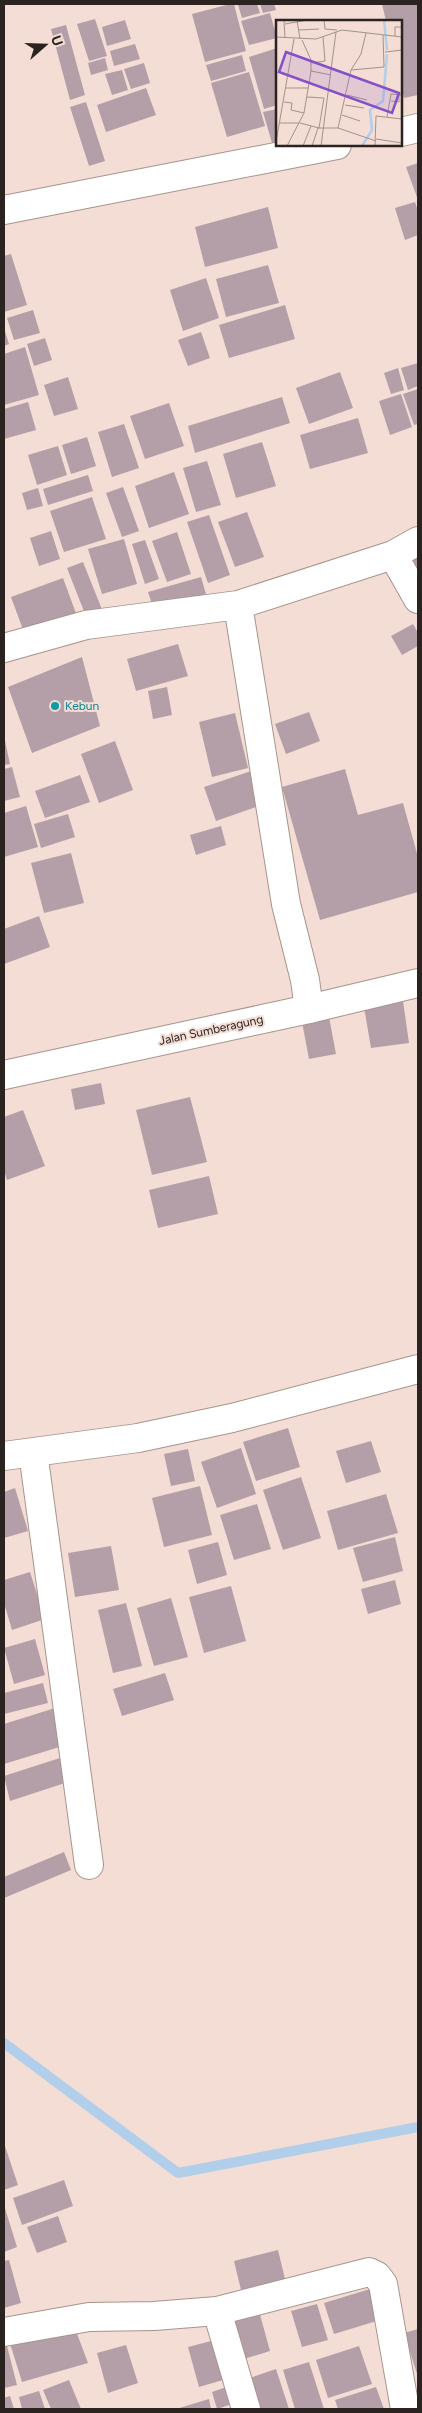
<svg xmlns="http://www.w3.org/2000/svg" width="422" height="2413" font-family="Figtree,sans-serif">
	<rect width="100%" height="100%" fill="#f3ddd4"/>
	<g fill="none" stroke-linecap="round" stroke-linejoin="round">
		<!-- stream -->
		<path stroke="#b1ceea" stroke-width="10" d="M4,2043L178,2173L418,2127"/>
	</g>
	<!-- building -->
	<path fill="#b49fa9" d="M230,4H234L246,51L205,62L192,14Z
		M257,4L260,13L242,18L238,5Z
		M260,4H274L276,10L263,13Z
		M382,4H418V95L404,98L401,85V21H386Z
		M270,13L277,38L249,45L241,21Z
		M95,19L107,56L89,61L77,24Z
		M125,20L131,39L107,46L102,27Z
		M66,25L85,95L70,100L51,29Z
		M135,44L140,59L114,66L110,51Z
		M277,48V105L264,109L249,57Z
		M242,55L246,71L211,81L206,65Z
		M105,58L108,70L91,75L88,63Z
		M144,63L150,83L131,89L124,69Z
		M122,70L128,90L112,95L105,74Z
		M249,72L265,126L227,137L211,83Z
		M146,88L156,115L106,132L97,105Z
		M86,102L105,161L89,166L70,107Z
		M277,109V142L272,143L263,112Z
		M418,163V200L406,167Z
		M415,202L418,211V235L405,240L395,208Z
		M268,207L278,248L205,267L195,227Z
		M11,254L27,305L4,312V256Z
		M268,265L279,303L226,317L216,279Z
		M206,278L219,318L183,331L170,290Z
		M285,305L295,339L229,358L219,325Z
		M33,310L40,333L14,340L7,318Z
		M4,328L9,344L4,346Z
		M201,332L210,358L188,366L178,340Z
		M45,338L52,360L34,366L27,344Z
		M25,347L39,395L4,405V354Z
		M418,363V386L408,390L401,368Z
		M398,368L404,390L391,394L384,373Z
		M340,372L353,408L309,424L296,388Z
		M68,377L78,409L54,416L44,385Z
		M418,389V424L414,425L403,394Z
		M401,394L412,427L390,435L379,401Z
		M282,397L290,423L195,453L188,426Z
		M28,402L36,430L4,439V409Z
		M169,403L184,446L145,459L130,416Z
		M358,418L368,453L310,469L300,435Z
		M124,424L139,468L112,477L98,432Z
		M87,437L96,466L71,474L62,445Z
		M262,442L276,486L236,498L223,454Z
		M58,446L67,475L37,485L28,455Z
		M207,461L221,505L196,512L183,468Z
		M174,472L189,514L149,528L135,486Z
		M88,475L93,491L48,505L43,489Z
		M123,487L139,531L122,537L106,493Z
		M38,488L43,506L27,510L22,493Z
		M92,497L106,539L64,552L50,511Z
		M247,512L264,557L235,567L218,522Z
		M209,515L230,575L208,583L187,522Z
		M51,531L60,559L39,566L30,538Z
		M177,532L191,574L167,582L152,541Z
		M124,539L137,584L102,594L88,549Z
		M145,540L159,579L145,584L132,544Z
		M418,551V569L412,573L405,559Z
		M83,562L103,612L87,619L67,568Z
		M201,577L206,594L154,610L148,592Z
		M63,578L77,616L25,635L11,597Z
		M413,624L418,633V646L402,655L391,636Z
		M178,644L188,676L136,691L127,659Z
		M82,657L100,726L32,753L8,687Z
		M167,687L172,715L153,719L148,691Z
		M309,712L320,741L286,754L275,724Z
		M235,713L248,768L212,777L199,722Z
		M4,736L10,764L4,765Z
		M115,741L133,790L99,803L81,754Z
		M12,767L20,797L4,801V769Z
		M345,769L358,815L403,803L418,857V892L320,920L282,787Z
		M251,771L262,805L216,821L204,787Z
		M80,775L90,802L45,818L35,791Z
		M26,806L38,847L4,857V813Z
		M68,814L75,837L41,848L34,824Z
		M221,826L226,845L196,855L190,835Z
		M71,853L84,903L44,913L31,863Z
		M39,916L50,947L4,964V929Z
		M403,1001L409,1043L371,1048L364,1007Z
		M329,1017L336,1054L309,1059L302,1022Z
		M101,1083L105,1104L75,1110L71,1089Z
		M190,1097L207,1162L152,1175L136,1110Z
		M23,1110L45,1166L7,1180L4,1171V1117Z
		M209,1176L218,1214L158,1228L149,1190Z
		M288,1428L300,1467L256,1481L243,1442Z
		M371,1441L381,1472L346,1483L336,1451Z
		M241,1448L256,1494L217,1508L201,1462Z
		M188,1449L195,1481L171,1486L164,1454Z
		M301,1477L321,1538L283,1550L263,1490Z
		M200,1486L212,1535L164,1547L152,1498Z
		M15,1488L28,1531L4,1538V1492Z
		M386,1494L398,1533L338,1550L327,1511Z
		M257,1504L271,1549L234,1560L220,1515Z
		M395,1537L403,1571L363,1582L353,1548Z
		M218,1542L227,1575L197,1584L188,1550Z
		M111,1546L119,1590L75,1597L68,1553Z
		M30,1572L45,1619L12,1630L4,1603V1580Z
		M395,1580L401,1604L368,1614L361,1589Z
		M231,1586L246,1641L204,1653L189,1597Z
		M171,1598L188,1657L154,1666L137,1608Z
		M126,1603L142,1666L113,1673L98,1610Z
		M35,1639L45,1675L14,1684L4,1648Z
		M165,1673L174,1700L122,1716L113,1689Z
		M43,1683L48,1703L4,1714V1693Z
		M55,1708L66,1745L4,1764V1724Z
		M63,1757L71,1781L10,1801L4,1776Z
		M64,1852L71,1870L4,1898V1877Z
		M4,2143L18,2185L4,2190Z
		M64,2180L73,2206L22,2225L13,2198Z
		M4,2205L17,2247L4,2252Z
		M58,2216L67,2242L37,2253L27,2227Z
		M278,2250L285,2279L241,2290L234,2261Z
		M9,2260L21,2303L4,2308V2261Z
		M370,2289L380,2320L334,2334L324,2303Z
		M317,2304L328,2340L302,2347L291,2311Z
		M259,2311L270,2351L244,2359L233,2319Z
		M73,2323L88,2363L22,2382L8,2337Z
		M418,2329V2377L404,2333Z
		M223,2338L233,2377L199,2387L188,2347Z
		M6,2342L17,2385L4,2388V2343Z
		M126,2345L138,2383L108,2393L97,2353Z
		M359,2346L372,2384L328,2398L316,2360Z
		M309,2362L324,2409H295L283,2370Z
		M276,2369L289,2409H253L244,2380Z
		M69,2380L81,2409H51L43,2390Z
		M235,2384L241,2401L217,2409L212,2392Z
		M376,2387L384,2409H338L335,2400Z
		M39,2391L45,2409H22L19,2397Z
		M10,2396L14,2409H4V2398Z
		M209,2399L211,2409H176Z"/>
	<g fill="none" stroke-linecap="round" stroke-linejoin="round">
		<defs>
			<path id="street" d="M401,132L418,128
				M4,210L337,145
				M393,555L418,599
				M238,605L286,904L305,980L309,1009
				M4,648L86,625L238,605L393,555L418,541
				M33,1452L89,1865
				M4,1456L138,1438L232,1418L418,1369
				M217,2311L246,2409
				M4,2332L89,2317L154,2316L217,2311L369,2272L377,2276L383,2284L405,2409"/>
			<path id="secondary" d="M4,1075L309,1009L418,983"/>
		</defs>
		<!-- street casing -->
		<use href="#street" stroke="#a8948c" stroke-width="30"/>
		<!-- secondary casing -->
		<use href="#secondary" stroke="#a8948c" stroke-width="30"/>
		<!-- street -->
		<use href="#street" stroke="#fff" stroke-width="28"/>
		<!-- secondary -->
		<use href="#secondary" stroke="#fff" stroke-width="28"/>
	</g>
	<!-- markers -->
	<circle fill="#0f9aa8" stroke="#f3ddd4" stroke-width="2" cx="55" cy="706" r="5"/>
	<g text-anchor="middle" stroke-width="4" stroke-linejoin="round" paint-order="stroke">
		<!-- culture labels -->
		<g font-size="12" fill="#0d838f" stroke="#f3ddd4" text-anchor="start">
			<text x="65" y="710">Kebun</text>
		</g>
		<!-- street labels -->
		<g font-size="12" fill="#2b2320" stroke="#f3ddd4">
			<text transform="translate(211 1030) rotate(-12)" y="4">Jalan Sumberagung</text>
		</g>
	</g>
	<!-- overview -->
	<g transform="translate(276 20)">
		<rect width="126" height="126" fill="#f3ddd4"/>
		<path fill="none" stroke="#b1ceea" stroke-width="2.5" d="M108,0L111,30M86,126L96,110L94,90L107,81L111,34"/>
		<path fill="none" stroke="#a3938c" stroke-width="1" d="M8,0L9,18M21,0L24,19M48,0L49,9L61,10M9,4L32,0M23,10L43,9M119,16V7H126M0,17L40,19L66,10L126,17M109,32L126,30M35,43L49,41L47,17M75,50L108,47L107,15M35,51L55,55M10,68H33M71,75L91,80M31,77L48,78M115,81L123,82V74M8,82L16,83L15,90L28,93M69,85L88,88M66,95L84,101M111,97L115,74L126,75M4,103H23M24,103L43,108L48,78M62,108L100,121M100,119L126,123M0,122L18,19M11,126L28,93L35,51V40L26,20M27,126L35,106M36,126L42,108H62L75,50L85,34L90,13M45,126L60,12M99,126L100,96L126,99"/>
		<path fill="#854fc7" fill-opacity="0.15" stroke="#854fc7" stroke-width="2.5" d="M10,32L123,73L116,93L3,52Z"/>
		<rect width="126" height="126" fill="none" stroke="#2b2320" stroke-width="2.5"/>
	</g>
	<!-- border -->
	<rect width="422" height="2413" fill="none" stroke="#2b2320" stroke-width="10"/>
	<!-- north arrow -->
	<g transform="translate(45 45) rotate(70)" stroke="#f3ddd4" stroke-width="4" paint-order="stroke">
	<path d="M0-4L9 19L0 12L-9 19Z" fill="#2b2320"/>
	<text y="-8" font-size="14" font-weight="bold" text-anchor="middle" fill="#2b2320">U</text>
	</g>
</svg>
